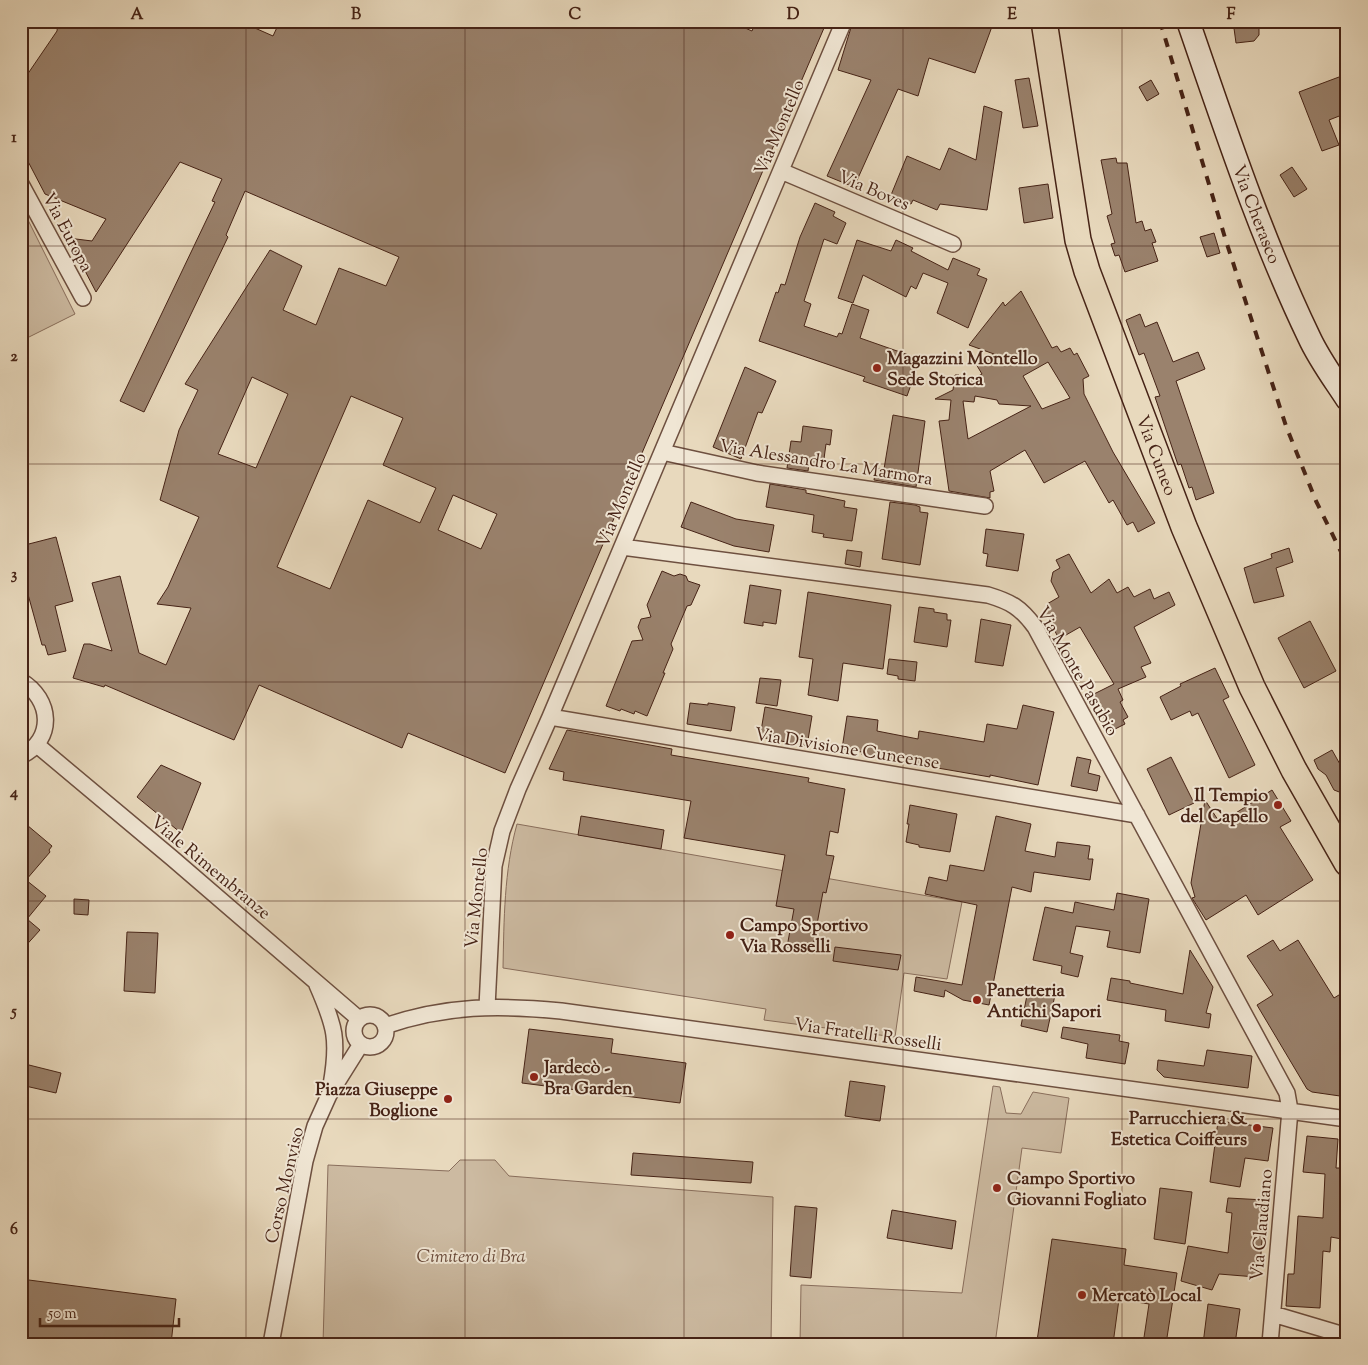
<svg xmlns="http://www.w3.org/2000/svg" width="1368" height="1365" font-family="'Sorts Mill Goudy',serif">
	<rect width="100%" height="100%" fill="#e8d9bd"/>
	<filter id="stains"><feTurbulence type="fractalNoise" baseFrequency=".004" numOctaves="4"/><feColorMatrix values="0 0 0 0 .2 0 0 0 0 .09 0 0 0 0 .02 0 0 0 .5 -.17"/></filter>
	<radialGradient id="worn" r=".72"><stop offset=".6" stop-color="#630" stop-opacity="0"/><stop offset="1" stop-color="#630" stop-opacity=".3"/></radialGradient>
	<!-- green -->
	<path fill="#ccbaa1" stroke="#896e5c" d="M27,218L75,314L21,341V221Z
		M517,824L962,902L947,979L904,973L895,1037L764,1020L766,1009L503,968C504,920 504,871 517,824Z
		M993,1086L1000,1087L1006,1113L1021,1114L1033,1092L1069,1098L1061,1153L1022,1148L995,1344H800L801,1285L962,1293Z
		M460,1160H495L509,1176L773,1197L771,1344H323L328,1165L449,1171Z"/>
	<!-- building -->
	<path fill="#9a826d" stroke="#462316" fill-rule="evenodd" d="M58,21H239L273,36L280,21H729L752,31L756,21H827L505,773L408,733L402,748L259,685L234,740L105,685L104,687L73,678L84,644H90L112,651L92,583L120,576L139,653L166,665L191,608L157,604L168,587L199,517L160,500L179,430L198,390L185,384L270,250L302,266L283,310L316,325L339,268L386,286L399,257L245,191L226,235L228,237L144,412L120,401L215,202L212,201L222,179L180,162L96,292L68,238L92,241L106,219L45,194L21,148V78L27,75L57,31ZM252,377L288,394L256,468L218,454ZM351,396L403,418L383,465L436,488L420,523L368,500L330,589L277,567ZM453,495L497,514L481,549L438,530Z
		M853,21H927L940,26L942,21H994L975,73L929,58L918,96L898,89L854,187L827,176L871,80L838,70Z
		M1233,21H1259V35L1254,41L1236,43Z
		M1347,74V113L1329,120L1339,145L1322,151L1299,92Z
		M1029,78L1038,126L1023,128L1015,80Z
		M1151,80L1159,94L1147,101L1139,87Z
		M984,106L1002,112L987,210L940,204L937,210L913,200L911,204L891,195L907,156L940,170L949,148L976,160Z
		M1116,158L1117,163H1127L1136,223L1142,221L1145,231L1151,229L1156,242L1152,243L1158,261L1125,272L1119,255L1115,256L1111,244L1115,243L1107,216L1112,214L1101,160Z
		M1292,167L1307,189L1294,197L1280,175Z
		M1048,184L1053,218L1024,223L1019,188Z
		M815,203L835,212L833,216L846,223L837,244L824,239L804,301L811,304L804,326L837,337L839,333L842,334L852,304L869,310L860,338L920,359L907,396L863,381L865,377L759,341L776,292L778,293L781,284L785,285L800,237Z
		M1214,233L1220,253L1207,257L1200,237Z
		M857,240L891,251L896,240L913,248L911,251L948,270L953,258L980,269L977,275L987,279L968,328L937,313L948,283L923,273L916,289L911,286L906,297L863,275L853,303L838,298Z
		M1021,291L1052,348L1057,346L1061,352L1070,348L1074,355L1077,353L1089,376L1083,379L1084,394L1113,452L1155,523L1138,532L1133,522L1127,525L1113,500L1109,503L1085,461L1044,483L1025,450L990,471L994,491L990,492V498L949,491L939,421L949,420L951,400L935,399L953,390L955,375H959L960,386L982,374L976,364L994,354L969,345L1003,302L1005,306ZM1048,362L1070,398L1042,409L1023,376ZM975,396L997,400L999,404L1031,406L968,439L963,401L974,402Z
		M1140,314L1145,327L1157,322L1173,362L1198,352L1205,369L1176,381L1214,493L1196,500L1192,487L1189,488L1181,464L1178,465L1155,397L1160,396L1144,353L1139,355L1126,320Z
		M745,367L776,381L762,413L758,412L741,459L713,447Z
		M893,415L925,421L916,487L874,480L876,468L884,469Z
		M803,426L832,430L830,445L826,444L823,466L809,464L808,471L787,468L791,441L801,442Z
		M770,484L806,490V493L845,501L844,507L857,509L852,541L823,537L824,534L812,532L814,515L766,507Z
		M691,502L736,519L774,525L769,552L734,546L681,527Z
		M890,502L915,505L920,507V512L928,513L920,565L882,559Z
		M986,529L1024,534L1018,571L986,566L988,554L983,553Z
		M56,537L73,601L55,606L66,651L48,655L45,645H42L21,569V546Z
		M1289,548L1293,562L1276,568L1284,596L1254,603L1244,568L1272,558L1271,554Z
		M847,550L862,552L860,567L845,564Z
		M1069,554L1091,593L1109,579L1117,593L1128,587L1134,597L1150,589L1154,599L1169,592L1175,605L1134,627L1151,663L1141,667L1146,677L1118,689L1123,700L1120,702L1128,717L1123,720L1125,724L1111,731L1092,695L1114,684L1080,627L1059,639L1044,610L1049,607L1047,604L1059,597L1051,581L1053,572L1060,568L1056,560Z
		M662,571L674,576L680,574L686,576L688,581L700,585L691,605L687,606L671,644L673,649L663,673H665L647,716L635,711L634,714L621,709L620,711L606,706L632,641L643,640L638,627L641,619L651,617L647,605Z
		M750,585L781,590L776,624L763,622V626L744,623Z
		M808,592L891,605L883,669L843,663L838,701L808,695L813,659L799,657Z
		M919,607L934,609V612L947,614V620H951L947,647L914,642Z
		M981,619L1011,625L1003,666L975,662Z
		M1310,621L1336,671L1304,688L1278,638Z
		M889,659L917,662L915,681L898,679V676L887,674Z
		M1215,668L1229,697L1223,700L1255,765L1229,778L1198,713L1192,716L1190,711L1171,720L1160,697L1181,686L1180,684Z
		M760,678L781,680L777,706L756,703Z
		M690,703L708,705V703L735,707L731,731L687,724Z
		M1023,705L1054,712L1038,785L990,775V777L862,755V752L842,749L847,716L878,720L877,731L918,739L919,731L984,742L987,724L1017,729Z
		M765,707L812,716L807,746L760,737Z
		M567,730L672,749L671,755L809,778L808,782L845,789L838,833L830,831L826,855L834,856L826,893L823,892L812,951L787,947L794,909L776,906L785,855L684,838L691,801L563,780L564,772L549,769Z
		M1332,750L1341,766L1347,763V795L1334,790L1326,775L1318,769L1314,760Z
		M1077,757L1091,760L1088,773L1100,776L1097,791L1071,786Z
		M1171,757L1194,803L1169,815L1147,769Z
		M161,765L201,783L181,833L137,797Z
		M1272,790L1291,821L1280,827L1313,880L1258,915L1246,895L1206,920L1192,898L1195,897L1191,883L1205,800L1220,823Z
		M910,805L957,814L950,852L919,847V845L906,842L909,824H907Z
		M581,816L664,830L661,849L578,835Z
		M996,816L1031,824L1025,851L1055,857L1057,842L1090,846L1088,859H1093L1090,880L1034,872L1031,892L1012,887L989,1005L963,1000L945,990L944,997L914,991L916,977L962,985L977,905L925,894L929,877L947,881L950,865L984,871Z
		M21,820L52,846L49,850L50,852L26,880L46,896L27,919L40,930L21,951Z
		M1117,893L1149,899L1140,953L1107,947L1110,931L1076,926L1070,953L1083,956L1078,977L1061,973L1062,966L1033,960L1045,907L1073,913L1075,902L1114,910Z
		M74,899L89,900L88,915L74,914Z
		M127,932L158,933L155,993L124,991Z
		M1273,940L1280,951L1298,940L1334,998L1347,990V1097L1312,1092L1307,1089L1257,1005L1273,995L1247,956Z
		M835,947L901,955L898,970L833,961Z
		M1190,950L1213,987L1206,1013L1211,1014L1209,1028L1165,1021L1166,1010L1107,1000L1111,978L1130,981V983L1183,994Z
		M1028,990L1055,995L1047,1032L1021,1026Z
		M1063,1027L1120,1035L1119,1041L1129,1043L1125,1064L1086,1058L1088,1044L1061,1038Z
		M529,1029L613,1039L611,1053L686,1063L680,1103L522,1083Z
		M1207,1050L1252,1056L1248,1088L1164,1077L1157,1070L1158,1060L1204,1066Z
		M25,1064L61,1073L56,1093L21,1085Z
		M850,1081L885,1086L880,1121L845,1116Z
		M1218,1121L1273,1128L1268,1161L1245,1158L1240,1187L1210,1182Z
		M1307,1136L1338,1139L1336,1168H1347V1240L1331,1237L1330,1252L1323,1251L1320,1308L1286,1306L1288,1274H1294L1298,1216L1323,1218L1325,1174L1303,1172Z
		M633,1153L753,1162L751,1183L631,1175Z
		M1160,1188L1192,1192L1185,1244L1154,1239Z
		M1228,1198L1265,1200L1260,1267H1257L1256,1277L1219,1274L1212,1290L1181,1281L1188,1246L1228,1253L1232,1213L1226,1212Z
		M795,1206L817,1208L811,1278L790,1276Z
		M892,1210L956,1221L952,1249L887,1238Z
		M1052,1239L1126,1249L1124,1265L1177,1273L1166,1344H1143L1149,1304L1119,1299L1113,1344H1054L1037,1341Z
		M21,1279L176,1299L171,1344H21Z
		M1208,1304L1240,1309L1235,1344H1203Z"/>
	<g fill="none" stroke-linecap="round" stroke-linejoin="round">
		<defs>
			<path id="street" d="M781,171L953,244
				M21,184L83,298
				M662,452L757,473L985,506
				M622,547L988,595C1011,602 1020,607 1035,627L1287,1093L1290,1110L1270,1344
				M21,681C52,699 55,740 21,756
				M550,717L1137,815
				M37,745L172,858L359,1019
				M317,985C335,1026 339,1040 331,1085
				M487,1007L494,866L502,831L518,789L550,717L844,21
				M354 1031a16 16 0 1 1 32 0a16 16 0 1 1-32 0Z
				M385,1026C446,1005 499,1005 561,1011L1347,1119
				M1273,1314L1347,1336
				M271,1344L305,1161L315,1126L329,1095L361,1044"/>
			<g id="secondary">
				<path id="s1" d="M1188,21C1225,128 1260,235 1309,337C1319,359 1334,379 1347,399"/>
			</g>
			<g id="primary">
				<path id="s2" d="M1044,21L1078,240L1087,271L1184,527L1252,687L1294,770L1347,863"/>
			</g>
		</defs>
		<!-- street casing -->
		<use href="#street" stroke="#6e5040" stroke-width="18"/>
		<!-- secondary casing -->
		<use href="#secondary" stroke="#462316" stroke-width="25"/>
		<!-- primary casing -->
		<use href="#primary" stroke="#462316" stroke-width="28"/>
		<!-- street -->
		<use href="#street" stroke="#f0e6d4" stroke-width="15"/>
		<!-- secondary -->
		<use href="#secondary" stroke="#f0e6d4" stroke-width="22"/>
		<!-- primary -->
		<use href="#primary" stroke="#e8d9bd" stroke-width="25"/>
		<!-- rail -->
		<path stroke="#462316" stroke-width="4" stroke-dasharray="9 9" stroke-linecap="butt" d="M1160,21L1226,241L1286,426L1316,501L1347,564"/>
	</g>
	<!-- grid -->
	<path fill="none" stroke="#462316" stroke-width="1" stroke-opacity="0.55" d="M246,21V1344M465,21V1344M684,21V1344M903,21V1344M1122,21V1344M21,246H1347M21,464H1347M21,682H1347M21,901H1347M21,1119H1347"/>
	<!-- markers -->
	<g fill="#8f2418" stroke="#f0e6d4" stroke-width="2">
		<circle cx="877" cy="368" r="5"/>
		<circle cx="1278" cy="805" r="5"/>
		<circle cx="730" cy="935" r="5"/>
		<circle cx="977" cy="1000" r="5"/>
		<circle cx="534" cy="1077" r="5"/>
		<circle cx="448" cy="1099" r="5"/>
		<circle cx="1257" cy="1128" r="5"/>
		<circle cx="997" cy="1188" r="5"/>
		<circle cx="1082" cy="1295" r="5"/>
	</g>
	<g text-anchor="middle" stroke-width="4" stroke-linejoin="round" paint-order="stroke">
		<!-- street labels -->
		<g font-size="18" fill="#462316" stroke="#f0e6d4">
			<text transform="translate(779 127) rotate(-67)" y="6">Via Montello</text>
			<text transform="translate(874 190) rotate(23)" y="6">Via Boves</text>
			<text dy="6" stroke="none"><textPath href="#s1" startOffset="205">Via Cherasco</textPath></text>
			<text transform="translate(68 232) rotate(62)" y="6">Via Europa</text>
			<text dy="6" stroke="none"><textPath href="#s2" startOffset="451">Via Cuneo</textPath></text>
			<text transform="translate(826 462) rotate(9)" y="6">Via Alessandro La Marmora</text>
			<text transform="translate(621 500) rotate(-67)" y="6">Via Montello</text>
			<text transform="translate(1078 671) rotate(60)" y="6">Via Monte Pasubio</text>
			<text transform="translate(847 748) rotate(9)" y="6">Via Divisione Cuneense</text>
			<text transform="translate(211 867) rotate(40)" y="6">Viale Rimembranze</text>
			<text transform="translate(476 898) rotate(-84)" y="6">Via Montello</text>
			<text transform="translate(868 1034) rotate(8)" y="6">Via Fratelli Rosselli</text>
			<text transform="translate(284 1185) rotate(-77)" y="6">Corso Monviso</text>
			<text transform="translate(1261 1225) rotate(-85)" y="6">Via Claudiano</text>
		</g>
		<!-- poi labels -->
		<g font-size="18" font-weight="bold" fill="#462316" stroke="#f0e6d4" text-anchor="start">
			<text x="887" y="364">Magazzini Montello<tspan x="887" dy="21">Sede Storica</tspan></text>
			<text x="1268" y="801" text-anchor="end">Il Tempio<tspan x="1268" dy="21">del Capello</tspan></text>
			<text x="740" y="931">Campo Sportivo<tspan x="740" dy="21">Via Rosselli</tspan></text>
			<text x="987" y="996">Panetteria<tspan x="987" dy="21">Antichi Sapori</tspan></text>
			<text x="544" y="1073">Jardecò -<tspan x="544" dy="21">Bra Garden</tspan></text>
			<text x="438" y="1095" text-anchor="end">Piazza Giuseppe<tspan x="438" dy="21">Boglione</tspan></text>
			<text x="1247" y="1124" text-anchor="end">Parrucchiera &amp;<tspan x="1247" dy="21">Estetica Coiffeurs</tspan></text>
			<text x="1007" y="1184">Campo Sportivo<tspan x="1007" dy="21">Giovanni Fogliato</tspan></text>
			<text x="1092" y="1301">Mercatò Local</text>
		</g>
		<!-- park labels -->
		<g font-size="18" font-style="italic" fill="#684939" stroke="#f0e6d4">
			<text x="471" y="1262">Cimitero di Bra</text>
		</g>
	</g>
	<!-- margin -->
	<rect width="1368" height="1365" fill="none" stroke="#e8d9bd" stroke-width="55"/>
	<!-- scale -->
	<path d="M40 1318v8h139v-8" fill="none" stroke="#462316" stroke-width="2.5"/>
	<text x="48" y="1318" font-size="15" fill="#462316" stroke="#f0e6d4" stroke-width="4" paint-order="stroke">50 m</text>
	<rect x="28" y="28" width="1312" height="1310" fill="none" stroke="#462316" stroke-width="2"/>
	<g font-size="16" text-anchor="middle" font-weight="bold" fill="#462316">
		<text x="137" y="19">A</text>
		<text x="356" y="19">B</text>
		<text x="575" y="19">C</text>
		<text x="793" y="19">D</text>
		<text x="1012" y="19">E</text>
		<text x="1231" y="19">F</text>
		<text x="14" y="142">1</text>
		<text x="14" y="361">2</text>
		<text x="14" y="579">3</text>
		<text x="14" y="797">4</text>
		<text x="14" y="1016">5</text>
		<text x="14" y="1234">6</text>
	</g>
	<rect width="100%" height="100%" filter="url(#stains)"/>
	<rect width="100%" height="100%" fill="url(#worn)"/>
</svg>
